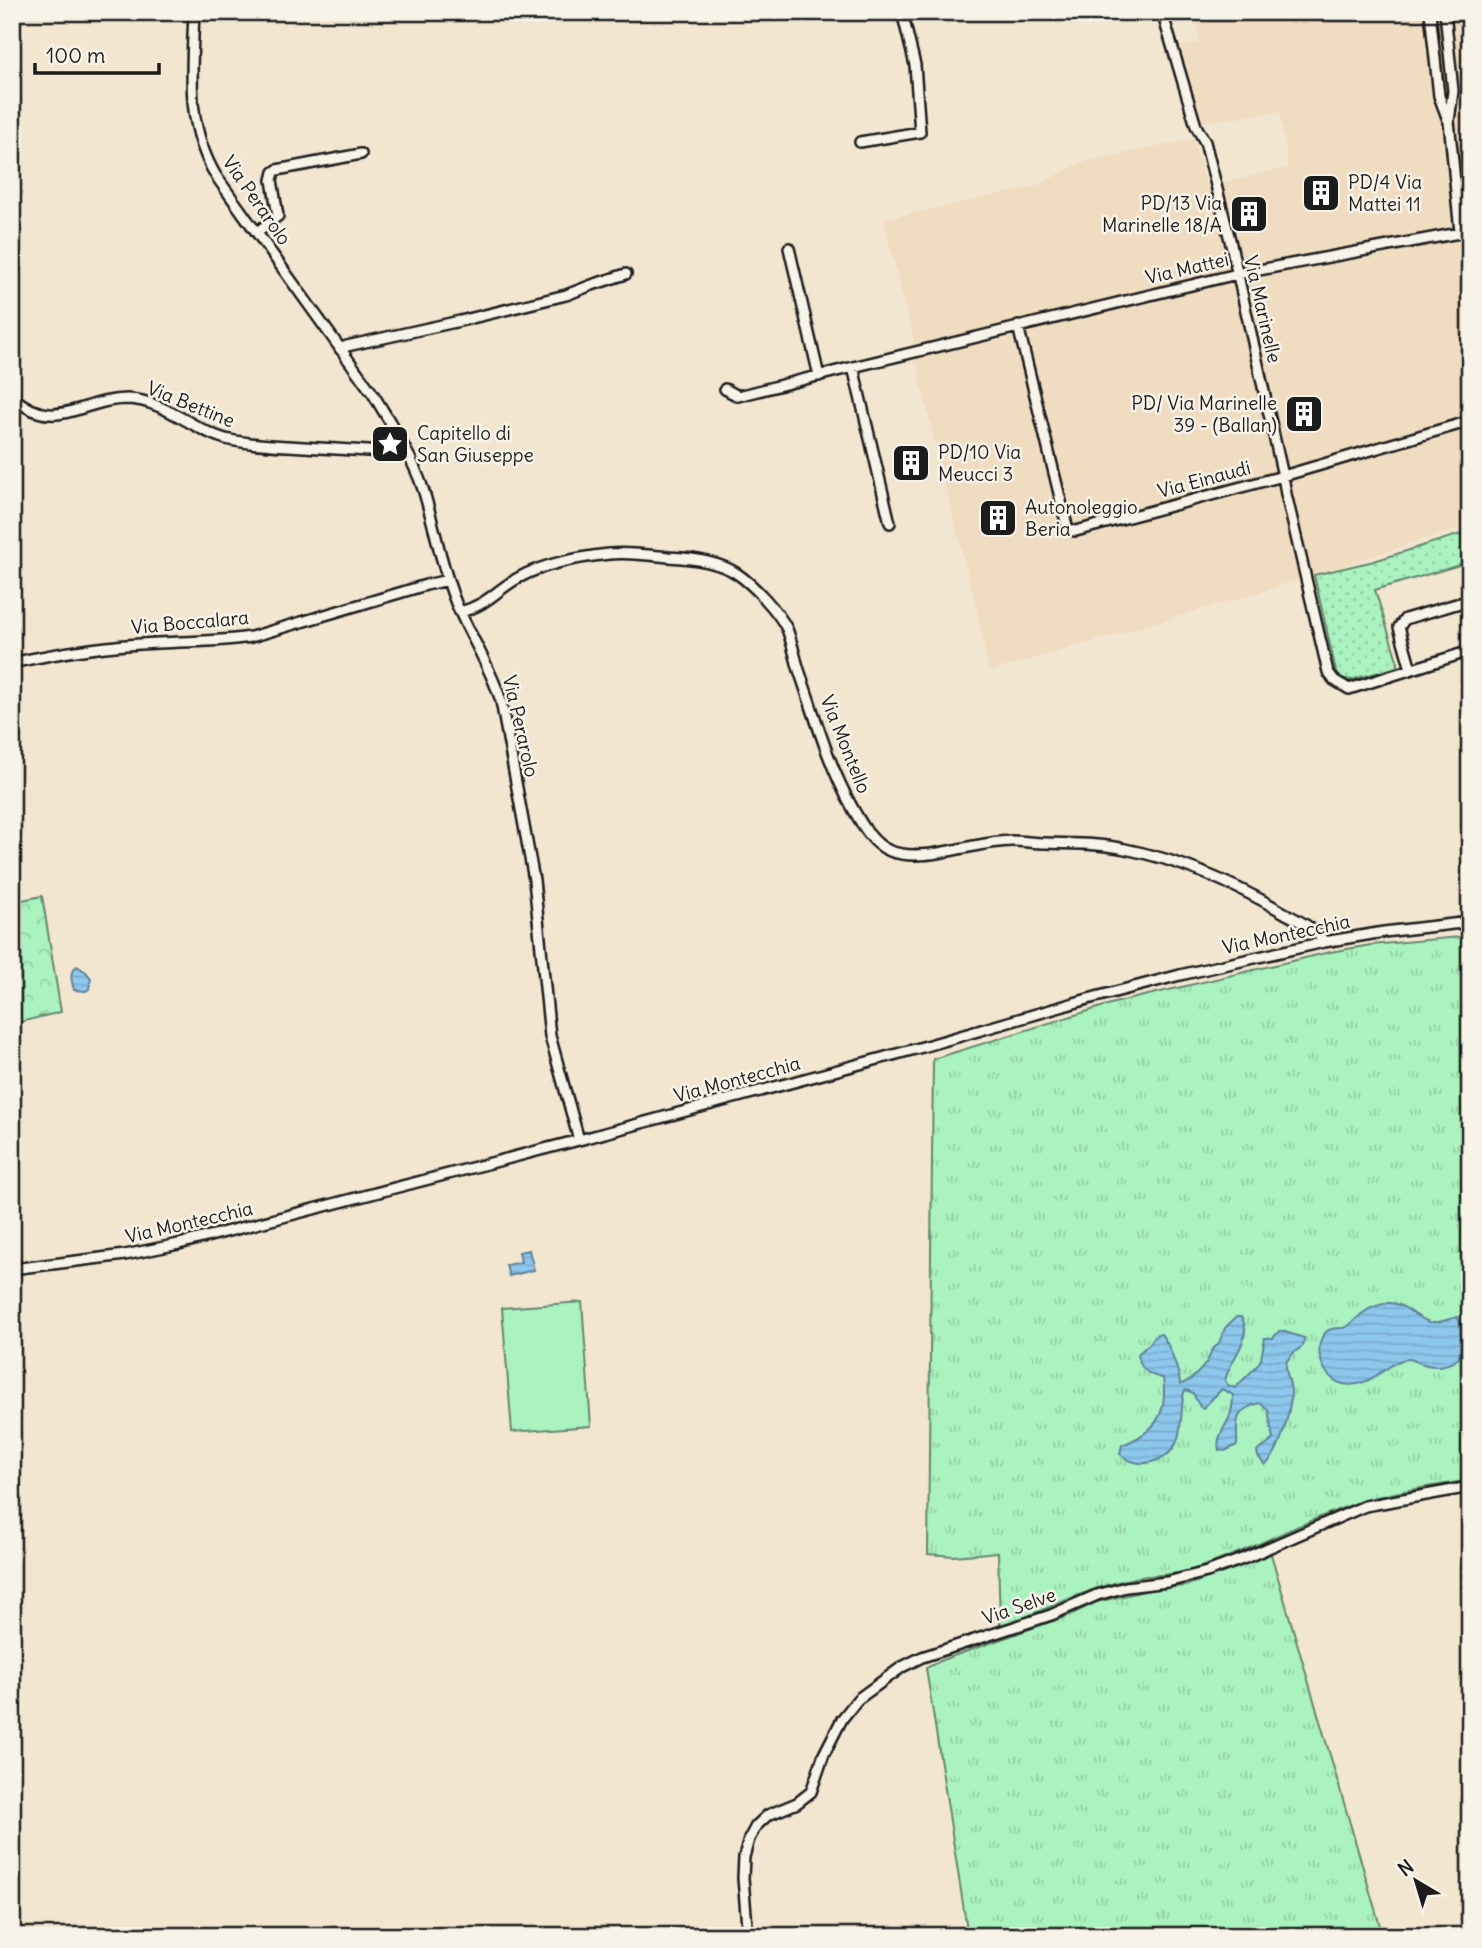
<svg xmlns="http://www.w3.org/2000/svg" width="1482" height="1948" font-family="Delius,sans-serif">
	<defs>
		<pattern id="grass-tufts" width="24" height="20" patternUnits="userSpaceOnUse" patternTransform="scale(1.75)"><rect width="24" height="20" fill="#aaf2bf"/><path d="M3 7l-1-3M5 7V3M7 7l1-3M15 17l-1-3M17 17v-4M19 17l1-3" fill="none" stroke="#92cfa4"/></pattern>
		<pattern id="forest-crowns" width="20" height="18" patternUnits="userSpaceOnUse" patternTransform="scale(1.75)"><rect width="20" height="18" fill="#aaf2bf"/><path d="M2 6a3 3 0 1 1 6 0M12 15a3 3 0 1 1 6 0" fill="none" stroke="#92cfa4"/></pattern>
		<pattern id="park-dots" width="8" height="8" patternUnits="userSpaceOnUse" patternTransform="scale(1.75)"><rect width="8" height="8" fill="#aaf2bf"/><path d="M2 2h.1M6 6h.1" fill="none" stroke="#92cfa4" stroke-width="1.8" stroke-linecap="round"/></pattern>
		<pattern id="water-rules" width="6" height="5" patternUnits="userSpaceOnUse" patternTransform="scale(1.75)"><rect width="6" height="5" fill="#8cc7ec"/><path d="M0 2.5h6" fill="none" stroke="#78aaca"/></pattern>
	</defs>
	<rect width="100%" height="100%" fill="#f3e6d1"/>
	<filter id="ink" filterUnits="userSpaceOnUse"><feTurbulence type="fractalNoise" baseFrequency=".0143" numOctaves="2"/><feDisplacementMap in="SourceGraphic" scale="14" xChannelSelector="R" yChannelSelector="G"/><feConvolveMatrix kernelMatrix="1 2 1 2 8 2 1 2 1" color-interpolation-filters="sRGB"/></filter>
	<g filter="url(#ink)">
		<!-- built -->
		<path fill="#f0dcc1" d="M1196,12H1470V525L1241,598L989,672L974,598L939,462L917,366L912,334L883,219L1034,187L1082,162L1193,139L1207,187L1288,167L1280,112L1200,122L1179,46L1199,43Z"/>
		<!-- grass -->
		<path fill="url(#grass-tufts)" stroke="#63876e" stroke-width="2" d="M1470,936V1480C1433,1486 1396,1491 1360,1502C1303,1520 1250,1552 1192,1570C1174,1576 1154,1574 1135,1578C1093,1586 1054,1606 1015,1621L1000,1625L998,1552L954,1556L928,1554L933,1059L1114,1003L1330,952L1371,945Z
			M1271,1554L1383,1936H968L926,1668L942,1660L1070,1615L1097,1602L1149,1590L1184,1586L1237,1568Z"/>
		<!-- forest -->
		<path fill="url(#forest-crowns)" stroke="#63876e" stroke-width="2" d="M42,896L61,1012L12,1024V902Z"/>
		<!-- park -->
		<path fill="url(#park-dots)" stroke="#63876e" stroke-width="2" d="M1470,531V562L1375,590L1398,663L1397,667L1351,680L1341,678L1336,671L1314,575L1374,561Z"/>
		<!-- pitch -->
		<path fill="#aaf2bf" stroke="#63876e" stroke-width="2" d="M582,1302L591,1426L512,1432L502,1308Z"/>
		<!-- water -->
		<path fill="url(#water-rules)" stroke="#5f8399" stroke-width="2" d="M77,966L86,972L91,978L89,989L86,991L74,990C72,982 68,972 77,966Z
			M529,1250L534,1270L509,1276L506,1265L521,1262L519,1252Z
			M1388,1303C1405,1302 1414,1318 1430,1322C1441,1324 1448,1318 1458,1317L1462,1331L1459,1358C1449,1366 1435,1368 1423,1364C1418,1363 1413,1359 1408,1359C1388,1360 1371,1390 1343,1384C1323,1380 1311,1346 1326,1332C1332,1326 1339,1330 1346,1327C1352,1324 1357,1317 1363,1313C1370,1307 1379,1305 1388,1303Z
			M1236,1317H1241C1255,1339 1228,1360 1225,1381L1228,1385L1235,1388L1257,1366L1261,1359L1265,1338H1273L1279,1331H1282L1304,1338L1303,1346C1297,1350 1290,1355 1287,1361C1283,1371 1292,1383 1291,1394C1290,1412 1280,1454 1265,1465L1258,1456L1257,1451L1267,1445L1273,1439L1268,1409L1259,1403C1231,1412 1238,1424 1237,1445L1225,1451L1219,1450C1216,1438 1224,1429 1229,1418C1232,1411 1233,1403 1233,1395L1222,1389L1203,1408L1200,1407L1193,1393L1186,1390L1184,1392C1178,1420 1188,1452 1152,1462C1140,1465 1129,1462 1120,1454L1122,1445C1156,1432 1168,1414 1163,1378C1150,1376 1139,1369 1138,1354L1149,1344L1157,1334H1161C1169,1343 1179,1371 1180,1384C1191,1383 1210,1362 1211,1351L1219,1343L1225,1328Z"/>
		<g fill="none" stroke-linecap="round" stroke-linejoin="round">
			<defs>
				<path id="minor" d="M194,12C192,71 185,123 216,176L373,394C391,424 412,456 423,489C435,527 441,566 456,603C470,636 490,666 501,701L534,880L550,1036L579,1140
					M1162,12L1196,126L1205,142L1230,240L1283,476L1286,494L1328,672L1334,680L1349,689L1470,651
					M1430,12L1439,96L1448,120
					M1445,12L1453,91L1449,121L1460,232
					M860,142L920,132L915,65L902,12
					M257,232L278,216L272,180L274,172L277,170L361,154
					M789,248L819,376
					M1018,326L1068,530L1076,531L1283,476L1470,421
					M340,349L347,346L460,321L566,295L592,285L626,274
					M853,367L890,523
					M725,389L738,396L853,367L1237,274L1470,231
					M12,396C54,435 81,399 127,399C166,400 194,432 230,440C249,444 269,445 288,446C320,448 352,450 384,452L406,451
					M460,612C488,605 497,589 520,577C544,564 582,557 609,554C629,552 649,555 668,557C691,558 717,561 736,573C753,584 778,611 787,629C792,642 795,657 799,670C815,716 828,764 852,807C861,823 872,844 890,851C925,864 974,841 1012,841C1023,841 1034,843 1045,843C1072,844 1099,843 1125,849C1180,860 1233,883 1281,911C1293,918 1318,929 1324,942
					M12,663C61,652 109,645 158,643C190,641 220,642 251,637L426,585L448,580
					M1411,669L1399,627L1405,619L1470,600
					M12,1269L125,1255L179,1244L579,1140L919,1048L1088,999L1180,975L1324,942L1384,932L1470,922
					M746,1936L747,1926L743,1878L744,1857L749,1839L756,1826L768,1815L797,1803L811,1792L824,1754L842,1719L858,1699L902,1667L922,1657L1051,1615L1097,1595L1126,1587L1167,1582L1207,1572L1245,1558L1365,1506L1470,1487"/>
			</defs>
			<!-- minor casing -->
			<use href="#minor" stroke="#1c1c1c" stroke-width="14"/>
			<!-- minor -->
			<use href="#minor" stroke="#f7f3e8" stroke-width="9"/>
		</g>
	</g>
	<!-- icons -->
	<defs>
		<symbol id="building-square" viewBox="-11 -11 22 22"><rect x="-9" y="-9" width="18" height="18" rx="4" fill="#1c1c1c" stroke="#f7f3e8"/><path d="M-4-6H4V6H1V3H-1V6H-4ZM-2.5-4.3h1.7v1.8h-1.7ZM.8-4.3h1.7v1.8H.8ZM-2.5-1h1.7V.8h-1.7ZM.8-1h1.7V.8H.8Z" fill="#fff"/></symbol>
		<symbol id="sight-square" viewBox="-11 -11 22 22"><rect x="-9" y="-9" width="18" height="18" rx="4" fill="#1c1c1c" stroke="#f7f3e8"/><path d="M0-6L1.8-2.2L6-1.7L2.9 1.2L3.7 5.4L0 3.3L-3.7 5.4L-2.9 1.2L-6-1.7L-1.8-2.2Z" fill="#fff"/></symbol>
	</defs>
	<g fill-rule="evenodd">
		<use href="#building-square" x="1299" y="171" width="44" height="44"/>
		<use href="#building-square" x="1227" y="192" width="44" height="44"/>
		<use href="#building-square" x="1282" y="392" width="44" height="44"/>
		<use href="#sight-square" x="368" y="422" width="44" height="44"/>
		<use href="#building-square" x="889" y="441" width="44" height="44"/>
		<use href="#building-square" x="976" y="496" width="44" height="44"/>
	</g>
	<g text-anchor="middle" stroke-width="5" stroke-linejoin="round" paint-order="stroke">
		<!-- poi labels -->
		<g font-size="19" fill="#1c1c1c" stroke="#f7f3e8" text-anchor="start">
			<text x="1348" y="189">PD/4 Via<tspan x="1348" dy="22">Mattei 11</tspan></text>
			<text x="1222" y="210" text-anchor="end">PD/13 Via<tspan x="1222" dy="22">Marinelle 18/A</tspan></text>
			<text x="1277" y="410" text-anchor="end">PD/ Via Marinelle<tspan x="1277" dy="22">39 - (Ballan)</tspan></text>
			<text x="417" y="440">Capitello di<tspan x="417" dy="22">San Giuseppe</tspan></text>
			<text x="938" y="459">PD/10 Via<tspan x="938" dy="22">Meucci 3</tspan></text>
			<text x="1025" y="514">Autonoleggio<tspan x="1025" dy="22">Beria</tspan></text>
		</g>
		<!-- street labels -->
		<g font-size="19" fill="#1c1c1c" stroke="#f7f3e8">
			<text transform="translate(257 200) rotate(55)" y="7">Via Perarolo</text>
			<text transform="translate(1187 268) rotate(-13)" y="7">Via Mattei</text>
			<text transform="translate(1263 309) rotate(77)" y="7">Via Marinelle</text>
			<text transform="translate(191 404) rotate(22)" y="7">Via Bettine</text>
			<text transform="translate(1204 479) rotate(-15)" y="7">Via Einaudi</text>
			<text transform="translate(190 622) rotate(-5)" y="7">Via Boccalara</text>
			<text transform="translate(521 726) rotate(77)" y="7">Via Perarolo</text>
			<text transform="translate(846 744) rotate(68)" y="7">Via Montello</text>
			<text transform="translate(1286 934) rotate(-12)" y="7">Via Montecchia</text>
			<text transform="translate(737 1079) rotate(-15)" y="7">Via Montecchia</text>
			<text transform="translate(189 1222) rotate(-13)" y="7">Via Montecchia</text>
			<text transform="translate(1019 1606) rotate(-19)" y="7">Via Selve</text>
		</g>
	</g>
	<!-- margin -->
	<rect width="1482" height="1948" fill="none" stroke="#f7f3e8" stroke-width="42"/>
	<rect x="21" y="21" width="1440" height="1906" fill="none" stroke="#1c1c1c" stroke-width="2.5" filter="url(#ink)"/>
	<!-- north arrow -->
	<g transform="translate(1416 1881) rotate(322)" stroke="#f7f3e8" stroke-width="5" paint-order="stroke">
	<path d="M0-5L12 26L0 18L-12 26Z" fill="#1c1c1c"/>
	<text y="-10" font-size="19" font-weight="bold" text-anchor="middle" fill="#1c1c1c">N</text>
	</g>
	<!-- scale -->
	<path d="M35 63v10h124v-10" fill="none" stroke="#1c1c1c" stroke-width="3.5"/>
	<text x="46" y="63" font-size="21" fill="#1c1c1c" stroke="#f7f3e8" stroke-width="5" paint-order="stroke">100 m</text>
</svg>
